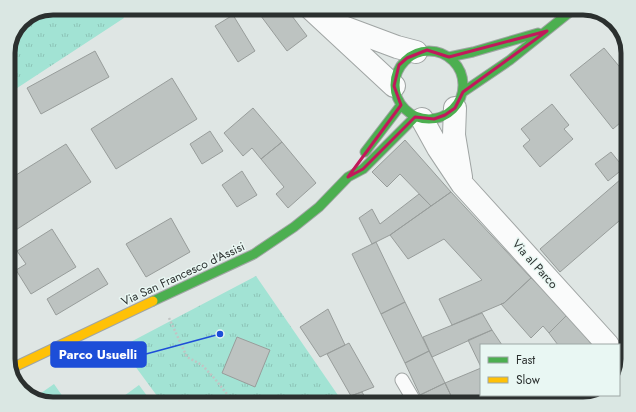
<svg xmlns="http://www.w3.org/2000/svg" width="636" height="412" font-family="Jost,sans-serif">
	<defs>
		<pattern id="grass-tufts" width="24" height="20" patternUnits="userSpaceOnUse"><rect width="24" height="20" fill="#a2e3d4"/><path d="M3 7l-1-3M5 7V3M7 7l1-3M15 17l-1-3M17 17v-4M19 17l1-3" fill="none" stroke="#8cc3b6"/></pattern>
	</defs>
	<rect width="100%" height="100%" fill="#dfe6e4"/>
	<!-- grass -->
	<path fill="url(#grass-tufts)" d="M53,8H118L124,18L8,94V50L18,29L44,12Z
		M256,276L344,404H163L121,347Z"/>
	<!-- pitch -->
	<path fill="#a2e3d4" d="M54,384L68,404H53L34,398Z
		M139,385L153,404H113Z"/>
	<!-- building -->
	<path fill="#bdc3c1" stroke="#989d9b" d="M255,8H286L307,36L287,51Z
		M233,15L255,51L238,62L215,26Z
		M604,48L628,77V116L613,129L570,75Z
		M95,51L109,77L41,114L27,88Z
		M172,78L197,119L116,169L91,129Z
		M552,104L569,125L564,129L573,139L540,167L523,146L530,140L521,129Z
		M253,108L282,142L261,159L252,148L243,156L224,133Z
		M210,131L223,151L202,164L190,144Z
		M405,140L451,192L431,206L400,174L387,187L372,172Z
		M282,142L316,183L288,208L276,194L284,187L261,159Z
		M66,144L91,182L11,233L8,229V180Z
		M611,152L624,168L608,181L595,164Z
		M242,171L257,195L237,207L222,185Z
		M628,173V225L625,228L619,221L560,272L540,249Z
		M451,192L531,278L504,303L452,325L439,299L482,280L444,239L408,259L390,235Z
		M419,194L431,206L390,235L372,244L359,218L372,209L380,224Z
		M171,218L190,252L146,277L126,244Z
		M52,229L76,267L31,294L16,270L26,264L17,251Z
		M376,242L405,302L381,314L352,254Z
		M98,268L108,284L56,315L47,299Z
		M531,278L568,314L549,333L543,326L531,338L501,304L504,303Z
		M405,302L429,351L405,363L381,314Z
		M328,309L345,345L320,357L300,327Z
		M482,313L492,330L432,357L423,337Z
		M568,314L592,345H558L549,333Z
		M492,330L502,345H481V367L468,340Z
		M237,337L270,350L255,387L222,373Z
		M349,343L374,387L351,396L327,354Z
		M429,351L445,383L420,395L405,363Z
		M481,368V395H520L501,404H455L445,383Z
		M619,376L622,379L619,385Z
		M445,383L455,404H425L420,395Z
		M362,392L369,404H344L341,399Z
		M551,395H554L559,404H533Z
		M598,395H608L605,398L600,400L597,396Z"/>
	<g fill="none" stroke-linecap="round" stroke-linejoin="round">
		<defs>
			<path id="lane" d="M402,380L416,404
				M519,404L536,395"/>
			<path id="street" d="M310,8L394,86
				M330,22L397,47L416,52
				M455,108L454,135L461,177
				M422,119L438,148L462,184L608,345
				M619,358L626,366"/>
			<path id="fast" d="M395 85a34 34 0 1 1 68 0a34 34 0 1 1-68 0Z
				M449,57L473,52L538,33
				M463,92L510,60L575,8
				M365,152L401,105
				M153,301L254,254L294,227L319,207L348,177L363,169L415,117"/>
			<path id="slow" d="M12,368L153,301"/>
		</defs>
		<!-- lane casing -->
		<use href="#lane" stroke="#a0a5a4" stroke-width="15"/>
		<!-- street casing -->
		<use href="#street" stroke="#a0a5a4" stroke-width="24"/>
		<!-- fast casing -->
		<use href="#fast" stroke="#a0a5a4" stroke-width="11"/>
		<!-- slow casing -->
		<use href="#slow" stroke="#a0a5a4" stroke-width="11"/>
		<!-- path -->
		<path stroke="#c1c5c4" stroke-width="2.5" stroke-dasharray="2 2" stroke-linecap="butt" d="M169,318L187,357L202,365L215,379L235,404"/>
		<!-- lane -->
		<use href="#lane" stroke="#fafbfb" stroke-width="13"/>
		<!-- street -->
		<use href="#street" stroke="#fafbfb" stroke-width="22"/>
		<!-- fast -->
		<use href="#fast" stroke="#4caf50" stroke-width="9"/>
		<!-- slow -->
		<use href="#slow" stroke="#ffc107" stroke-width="9"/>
	</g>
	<!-- marked area -->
	<path fill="none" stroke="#c2185b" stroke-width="3" stroke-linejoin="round" d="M547,31L463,92L455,108L445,115L434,119L415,117L363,169L348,177L401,105L394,86L399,65L407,58L427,50L449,57Z"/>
	<g text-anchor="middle" stroke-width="3" stroke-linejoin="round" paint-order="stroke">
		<!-- street labels -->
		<g font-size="12" fill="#2b302f" stroke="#e9f7f3">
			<text transform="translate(535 264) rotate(48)" y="4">Via al Parco</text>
			<text transform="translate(183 274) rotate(-25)" y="4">Via San Francesco d'Assisi</text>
		</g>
	</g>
	<!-- crop -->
	<path d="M0 0H636V412H0ZM53 15H583A38 38 0 0 1 621 53V359A38 38 0 0 1 583 397H53A38 38 0 0 1 15 359V53A38 38 0 0 1 53 15Z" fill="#dae7e3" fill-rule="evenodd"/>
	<path fill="none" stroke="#2b302f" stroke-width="5" d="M53 15H583A38 38 0 0 1 621 53V359A38 38 0 0 1 583 397H53A38 38 0 0 1 15 359V53A38 38 0 0 1 53 15Z"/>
	<!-- callouts -->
	<path fill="none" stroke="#1d4ed8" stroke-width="1.5" d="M220 334L146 354"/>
	<circle fill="#1d4ed8" stroke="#e9f7f3" stroke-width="1.5" cx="220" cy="334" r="4"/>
	<rect fill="#1d4ed8" stroke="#1d4ed8" stroke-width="1.5" x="51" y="342" width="95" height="25" rx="4"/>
	<g font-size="13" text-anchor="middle" font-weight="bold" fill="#fff">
		<text x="98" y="359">Parco Usuelli</text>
	</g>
	<!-- legend -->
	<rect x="480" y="344" width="140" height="52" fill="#e9f7f3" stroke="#9da7a5"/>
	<rect x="488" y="357" width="20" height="6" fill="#4caf50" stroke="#9da7a5"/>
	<text x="516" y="364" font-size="12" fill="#2b302f">Fast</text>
	<rect x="488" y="377" width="20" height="6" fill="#ffc107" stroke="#9da7a5"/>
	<text x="516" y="384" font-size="12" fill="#2b302f">Slow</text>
</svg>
